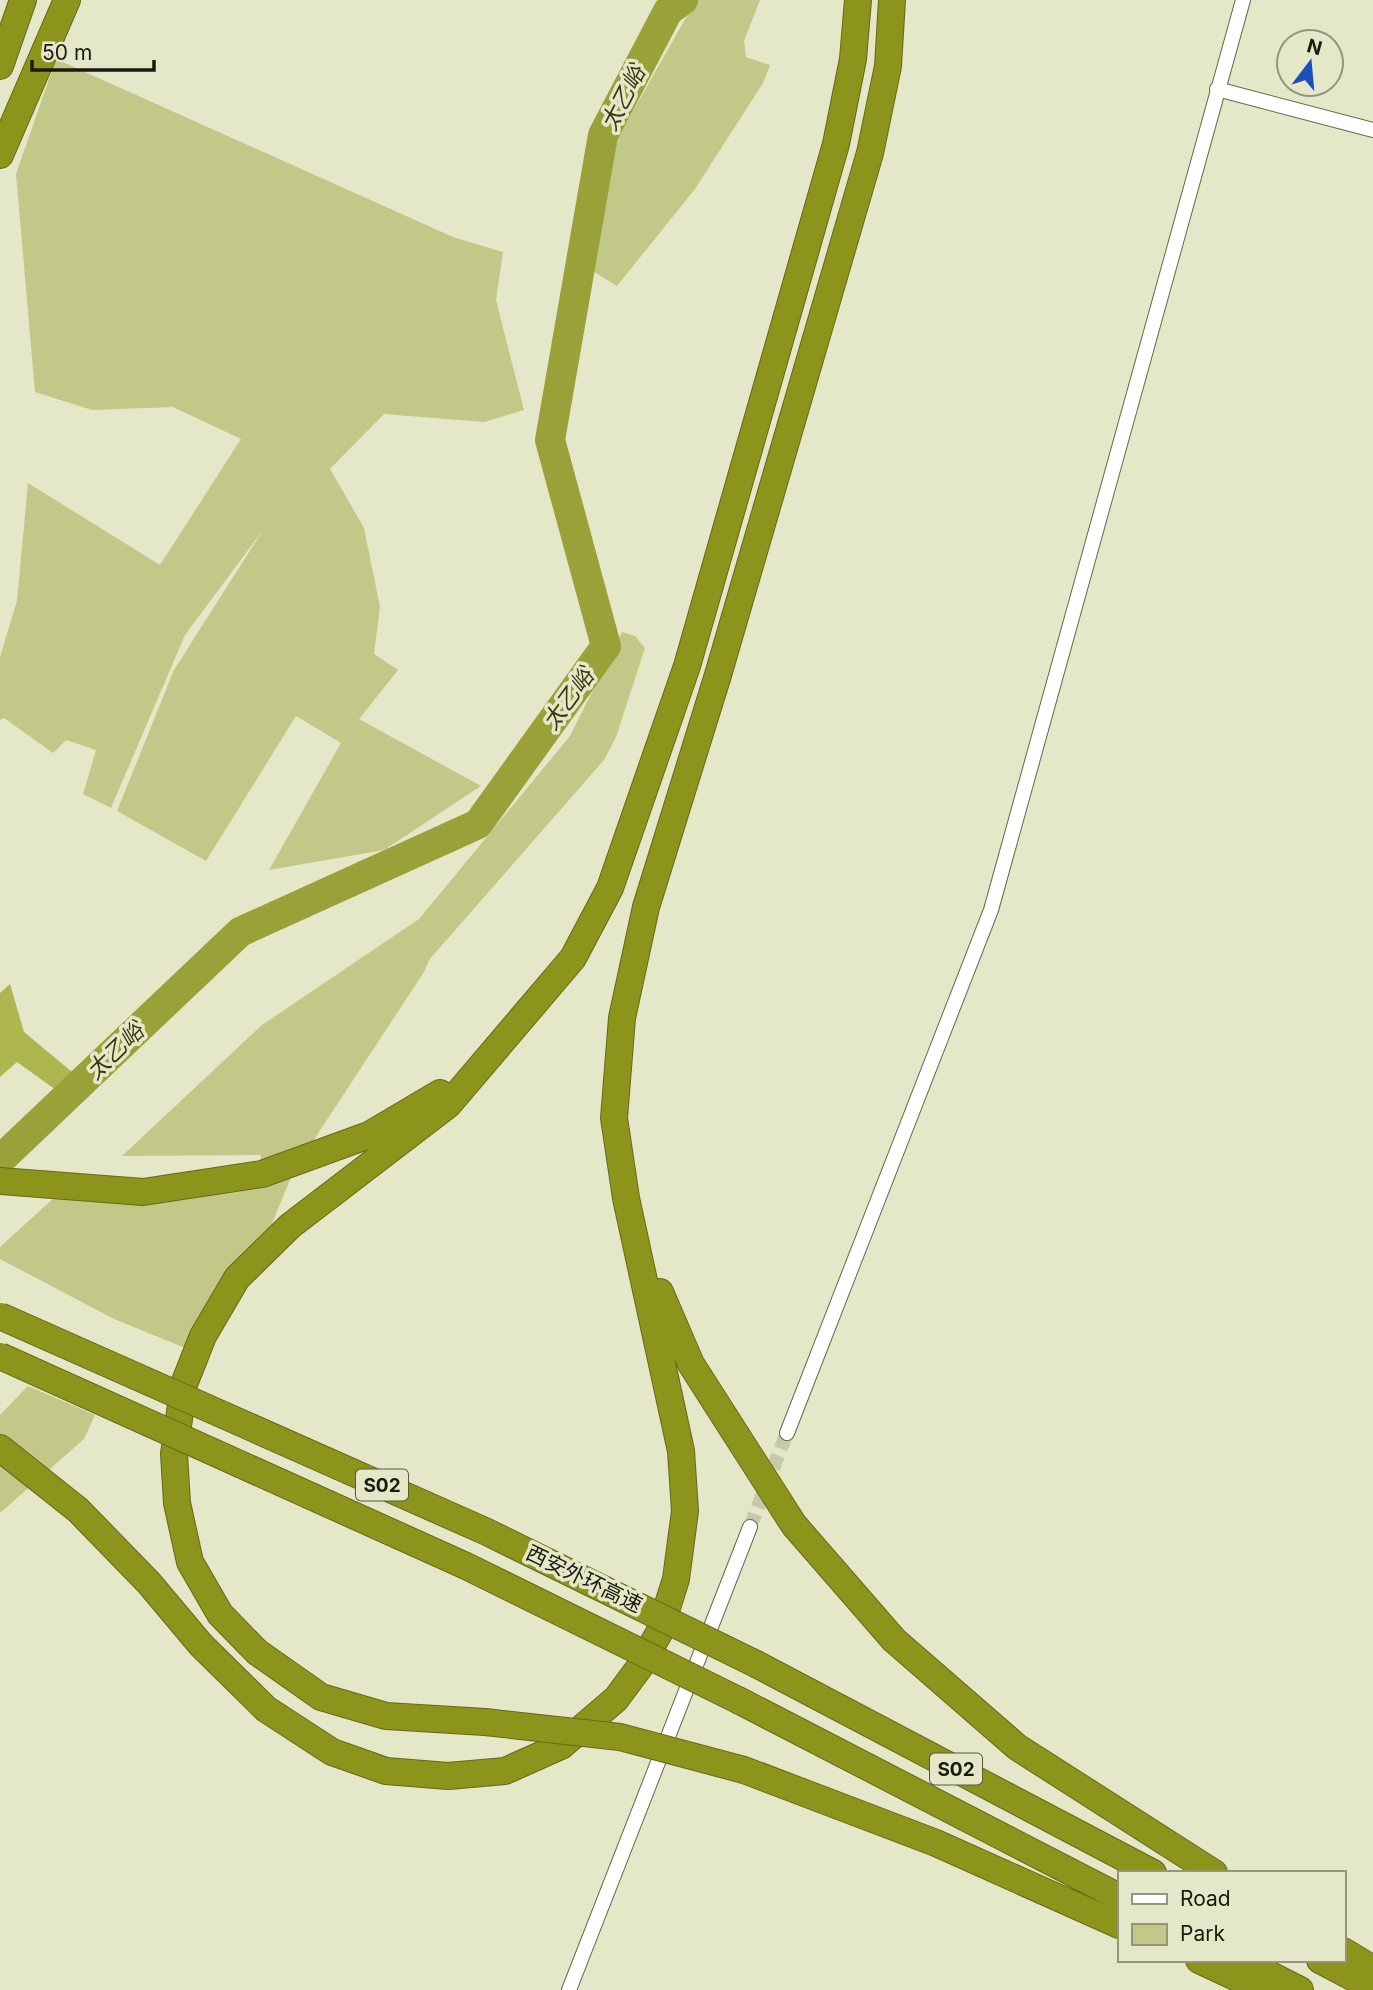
<svg xmlns="http://www.w3.org/2000/svg" width="1373" height="1990" font-family="Inter,'Noto Sans SC',sans-serif">
	<rect width="100%" height="100%" fill="#e4e8c8"/>
	<!-- green -->
	<path fill="#c2c888" d="M696,0H760L744,41L746,57L770,65L763,83L695,189L617,286L568,256L575,213Z
		M56,59L453,237L503,252L496,300L524,410L484,422L384,414L330,469L364,528L380,607L374,654L398,670L359,719L481,786L384,850L269,870L341,743L296,716L206,861L117,811L174,670L263,530L185,635L111,808L83,794L96,750L66,740L53,753L4,718L0,720V657L17,601L28,483L160,565L241,439L173,407L92,410L35,392L16,174Z
		M622,632L635,636L645,648L616,737L604,760L429,960L424,972L294,1170L245,1289L205,1356L114,1319L0,1259V1247L67,1186L259,1182L261,1155L122,1156L262,1025L419,919L570,736Z
		M28,1386L95,1415L84,1439L0,1513V1415Z"/>
	<!-- forest -->
	<path fill="#aeb650" d="M10,984L24,1032L89,1086L63,1095L17,1062L0,1077V993Z"/>
	<g fill="none" stroke-linecap="round" stroke-linejoin="round">
		<!-- river -->
		<path stroke="#9aa139" stroke-width="30" d="M0,1160L240,932L478,824L606,646L550,440L603,135L668,11L683,0"/>
		<!-- minor-tunnel -->
		<path stroke="#c6c9ac" stroke-width="14" stroke-dasharray="14 7" stroke-linecap="butt" d="M750,1527L787,1433"/>
		<defs>
			<path id="minor" d="M1217,89L1373,130
				M787,1433L991,910L1243,0
				M569,1990L750,1527"/>
			<path id="motorway" d="M0,66L23,0
				M0,155L67,0
				M0,1181L143,1192L262,1174L369,1135L440,1093
				M660,1292L691,1364L794,1525L894,1640L1017,1747L1214,1873
				M0,1448L78,1510L149,1583L201,1645L266,1709L332,1752L386,1771L448,1776L505,1771L561,1746L616,1699L639,1668L659,1633L676,1579L685,1511L681,1451L626,1198L614,1118L622,1018L646,907L718,675L870,153L888,66L892,0
				M758,1665L1153,1873
				M740,1701L1119,1897
				M485,1722L386,1716L321,1697L257,1652L220,1614L190,1562L177,1503L174,1454L184,1384L203,1336L237,1278L290,1226L448,1105L573,958L610,888L687,666L836,144L853,59L858,0
				M744,1770L936,1843L1119,1925
				M1343,1951L1373,1969
				M1199,1960L1263,1990
				M1320,1960L1373,1988
				M1247,1963L1300,1990"/>
		</defs>
		<!-- minor casing -->
		<use href="#minor" stroke="#65684b" stroke-width="16"/>
		<!-- motorway casing -->
		<use href="#motorway" stroke="#656a17" stroke-width="28"/>
		<!-- minor -->
		<use href="#minor" stroke="#fff" stroke-width="14"/>
		<!-- motorway -->
		<use href="#motorway" stroke="#8d941b" stroke-width="26"/>
		<defs>
			<path id="motorway-bridge" d="M0,1316L487,1532L758,1665
				M0,1356L466,1566L740,1701
				M485,1722L620,1737L744,1770"/>
		</defs>
		<!-- motorway-bridge casing -->
		<use href="#motorway-bridge" stroke="#656a17" stroke-width="28" stroke-linecap="butt"/>
		<!-- motorway-bridge -->
		<use href="#motorway-bridge" stroke="#8d941b" stroke-width="26"/>
	</g>
	<g text-anchor="middle" stroke-width="7" stroke-linejoin="round" paint-order="stroke">
		<!-- shield labels -->
		<g fill="#e4e8c8" stroke="#575846" stroke-width="2">
			<rect x="356" y="1469.5" width="52" height="31" rx="5"/>
			<rect x="930" y="1753.5" width="52" height="31" rx="5"/>
		</g>
		<g font-size="19" font-weight="bold" fill="#1a1b0f">
			<text x="382" y="1492">S02</text>
			<text x="956" y="1776">S02</text>
		</g>
		<!-- street labels -->
		<g font-size="21" fill="#1a1b0f" stroke="#e4e8c8">
			<text transform="translate(584 1579) rotate(26)" y="7">西安外环高速</text>
		</g>
		<!-- water labels -->
		<g font-size="23" font-style="italic" fill="#373a0e" stroke="#e4e8c8">
			<text transform="translate(623 98) rotate(-63)" y="8">太乙峪</text>
			<text transform="translate(568 699) rotate(-54)" y="8">太乙峪</text>
			<text transform="translate(115 1051) rotate(-44)" y="8">太乙峪</text>
		</g>
	</g>
	<!-- legend -->
	<rect x="1118" y="1871" width="228" height="91" fill="#e4e8c8" stroke="#93967e" stroke-width="2"/>
	<rect x="1132" y="1894" width="35" height="10" fill="#ffffff" stroke="#93967e" stroke-width="2"/>
	<text x="1180" y="1906" font-size="21" fill="#1a1b0f">Road</text>
	<rect x="1132" y="1924" width="35" height="21" fill="#c2c888" stroke="#93967e" stroke-width="2"/>
	<text x="1180" y="1941" font-size="21" fill="#1a1b0f">Park</text>
	<!-- north arrow -->
	<g transform="translate(1310 63) rotate(16)"><circle r="33" fill="#e4e8c8" stroke="#93967e" stroke-width="2"/>
	<path d="M0-5L12 26L0 18L-12 26Z" fill="#1d4fbc"/>
	<text y="-10" font-size="19" font-weight="bold" text-anchor="middle" fill="#1a1b0f">N</text>
	</g>
	<!-- scale -->
	<path d="M32 60v10h122v-10" fill="none" stroke="#1a1b0f" stroke-width="3.5"/>
	<text x="42" y="60" font-size="21" fill="#1a1b0f" stroke="#e4e8c8" stroke-width="5" paint-order="stroke">50 m</text>
</svg>
